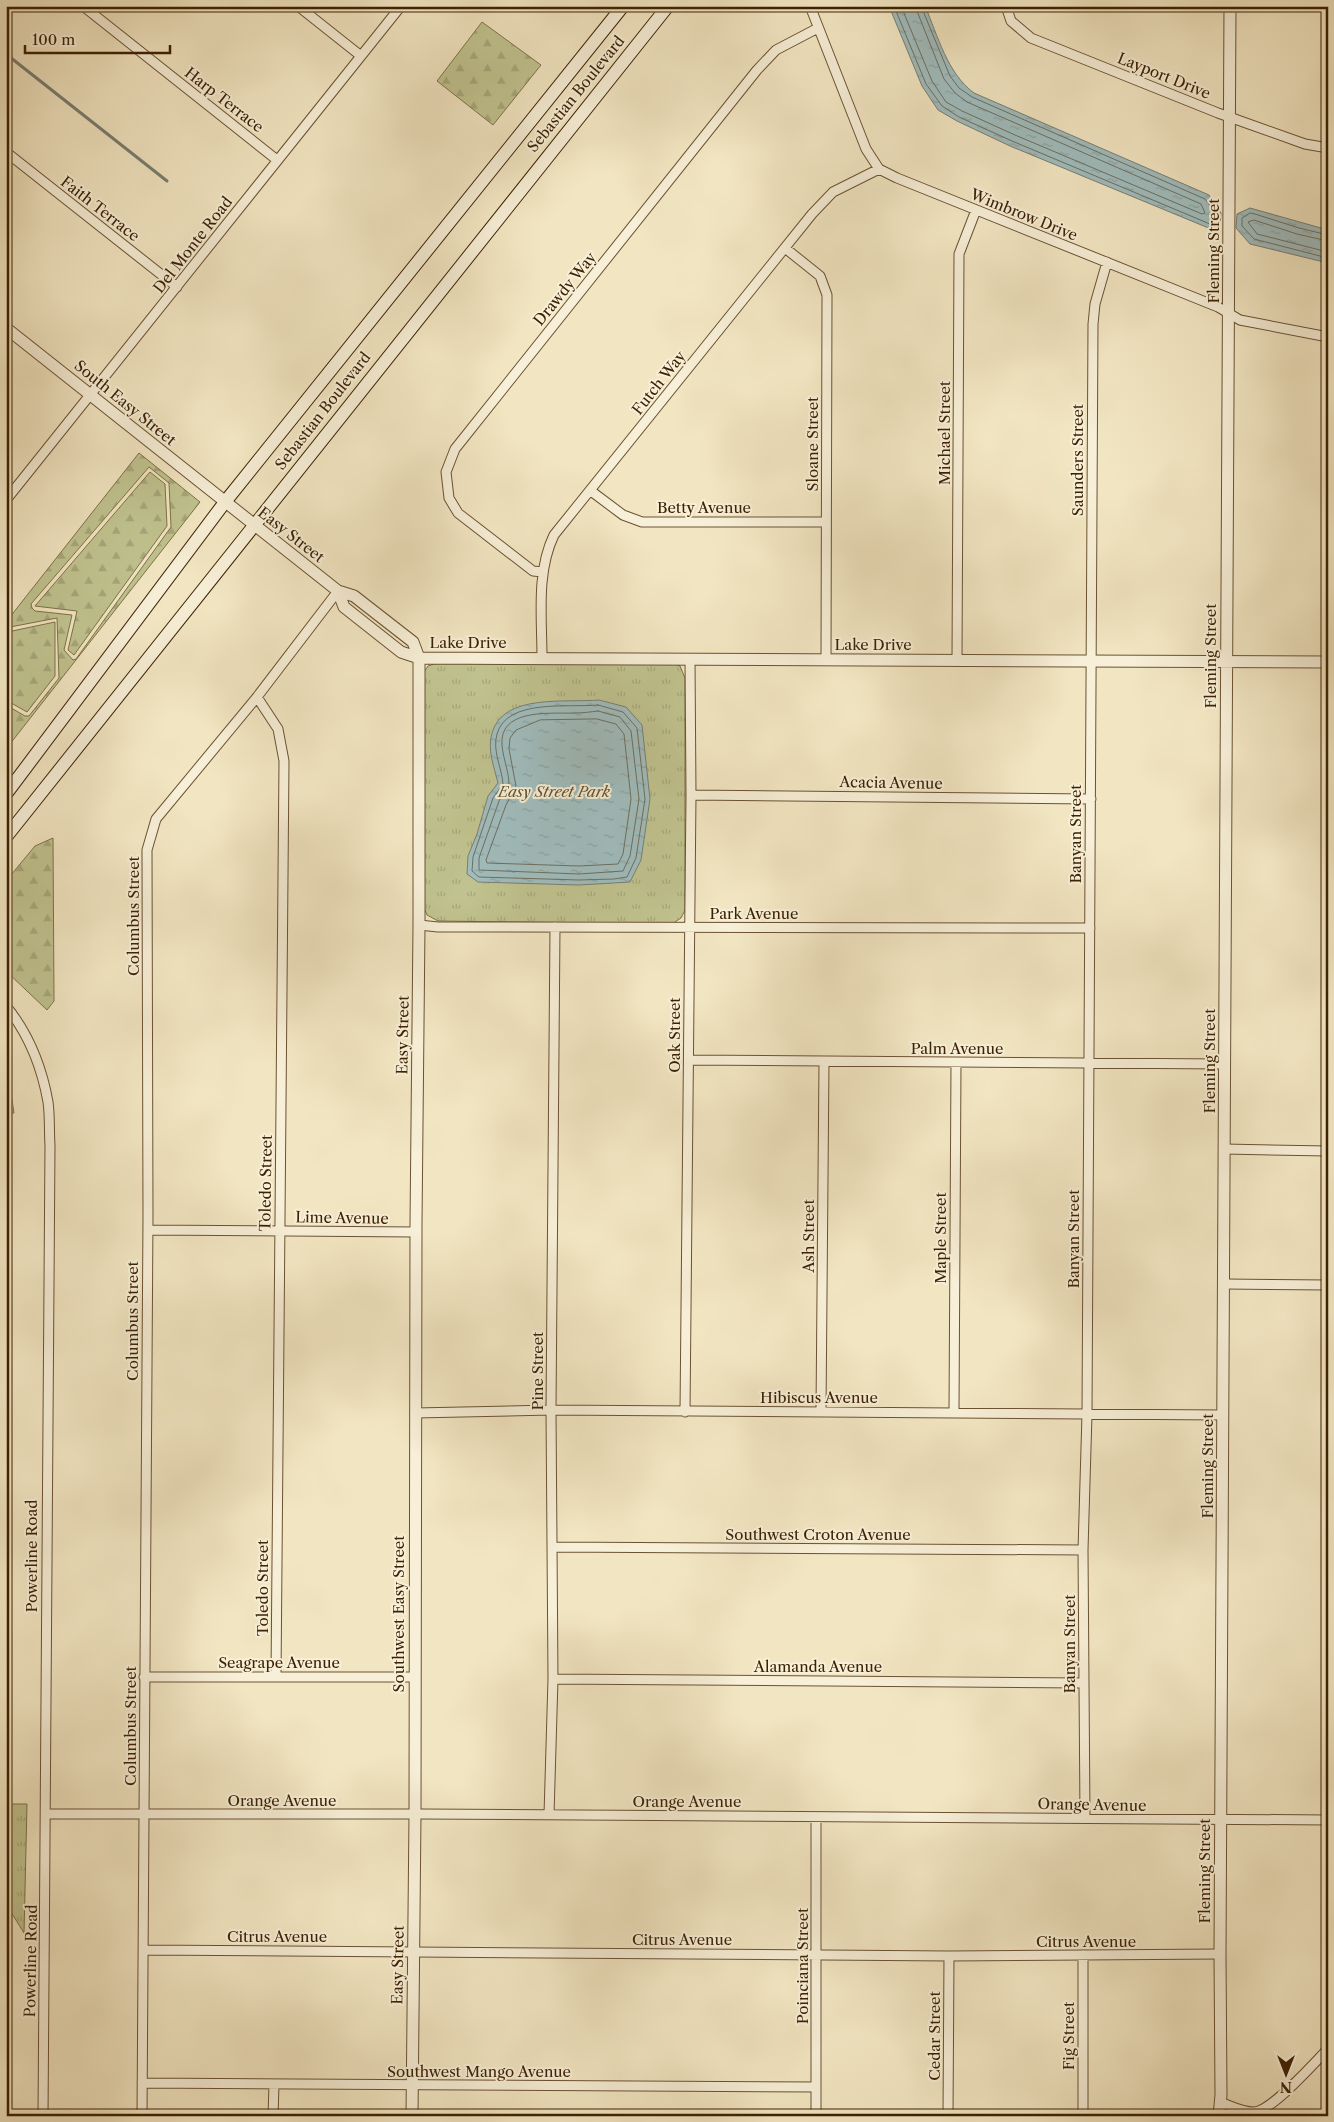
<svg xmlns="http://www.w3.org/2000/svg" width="1334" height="2122" font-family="'Libre Caslon Text',serif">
	<defs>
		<pattern id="grass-tufts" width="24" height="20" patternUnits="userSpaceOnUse" patternTransform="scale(1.25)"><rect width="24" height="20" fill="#c0c38f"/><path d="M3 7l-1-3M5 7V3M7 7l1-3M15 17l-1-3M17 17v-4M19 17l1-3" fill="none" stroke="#a6a77a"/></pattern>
		<pattern id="forest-firs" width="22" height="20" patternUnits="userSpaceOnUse" patternTransform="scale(1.25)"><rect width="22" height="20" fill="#c0c38f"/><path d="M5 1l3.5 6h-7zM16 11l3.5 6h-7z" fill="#a6a77a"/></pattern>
		<pattern id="water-ripples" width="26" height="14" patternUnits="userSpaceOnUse" patternTransform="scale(1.25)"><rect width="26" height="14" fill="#a0bdbe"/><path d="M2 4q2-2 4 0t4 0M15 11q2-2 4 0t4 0" fill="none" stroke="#8ba2a2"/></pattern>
	</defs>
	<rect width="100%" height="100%" fill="#f2e6c2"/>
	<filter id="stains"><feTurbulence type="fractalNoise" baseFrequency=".004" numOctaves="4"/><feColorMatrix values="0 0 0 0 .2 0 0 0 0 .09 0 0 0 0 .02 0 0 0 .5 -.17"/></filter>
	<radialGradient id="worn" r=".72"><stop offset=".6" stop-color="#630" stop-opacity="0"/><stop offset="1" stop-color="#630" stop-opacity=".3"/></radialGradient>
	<!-- grass -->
	<path fill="url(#grass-tufts)" stroke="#7e7249" d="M439,662L672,663L680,666L685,678V910L681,918L672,924L438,921L427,915L423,905L424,672L428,666Z
		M6,1804H27L24,1933L6,1904Z"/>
	<!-- forest -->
	<path fill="url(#forest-firs)" stroke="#7e7249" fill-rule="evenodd" d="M482,22L541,65L493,125L437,81Z
		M139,453L200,502L6,749V705L25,716H29L59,678L57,618L10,627L6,633V622ZM149,467L169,483L171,527L76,659L73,660L64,650L72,615L35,611L32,608L31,604Z
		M150,472L165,484L167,526L74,655L68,650L77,611L35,606Z
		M55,622V676L27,712L6,700V640L12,631Z
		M53,838L54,1001L47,1010L6,971V881L35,846Z
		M6,1061L14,1113L6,1115Z"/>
	<!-- water -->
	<path fill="url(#water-ripples)" stroke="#787f73" d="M889,6H925C938,36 947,73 974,93L1209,195L1221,213L1220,227L1211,229L1010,146L957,121L938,110L922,86Z
		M1250,208L1328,230V263L1250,244L1236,228L1237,214Z
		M599,700L626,707L642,725L650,799L641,860L630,882L579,885L478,882L467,874L468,856L477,834L488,796L498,783C494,767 487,749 492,733C503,693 567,703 599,700Z"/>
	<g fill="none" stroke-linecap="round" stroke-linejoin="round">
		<!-- shore -->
		<path stroke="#6e6f60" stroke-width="1" d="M894,6L926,84L942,106L959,117L1012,141L1210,224L1215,223L1216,214L1205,199L972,97L959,88L950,76L921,6
			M901,6L932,81L946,102L962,111L1015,135L1202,214L1205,213L1201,204L967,102L955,93L944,79L915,6
			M1328,235L1299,228L1255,214L1250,213L1242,218V226L1254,239L1328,258
			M1328,241L1297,234L1254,220L1248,222L1257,234L1328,252
			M598,705L623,712L637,728L645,799L636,858L627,877L614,879L579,880L479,877L472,871L473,857L493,798L503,784C502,768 492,751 497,734C507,698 569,708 598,705Z
			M598,711L620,717L631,731L639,799L630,856L623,871L579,874L479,870V858L499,801L509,785C509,769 501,755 502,739C505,708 554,714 575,713C583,713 590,712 598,711Z
			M597,719L616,724L624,734L631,799L623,854L618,864L579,866L487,863L486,860L506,805L516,786L509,749L510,738L516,730L540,720Z"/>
		<!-- stream -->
		<path stroke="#787f73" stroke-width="3" d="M6,54L167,181"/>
		<defs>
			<path id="minor" d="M83,6L277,160
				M298,6L361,56
				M810,6L866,149L879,169L897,178L1218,307L1240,320L1328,337
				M1006,6L1011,21L1031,38L1218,113L1305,144L1328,148
				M6,152L177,287
				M785,248L820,276L827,295L826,660
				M591,491L623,515L642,522H826
				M6,500L401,6
				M543,572L533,571L458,513L449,498L446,472L455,449L757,70L776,50L818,28
				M542,658C542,618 536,572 554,535L812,214L833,192L879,169
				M957,660L959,254L976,210
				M257,697L278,729L284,761L276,1677
				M691,795L1091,799
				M419,925L438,927L1090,928
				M6,1006C28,1033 42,1068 48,1102C50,1116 49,1131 50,1145L43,2116
				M689,1060L1225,1064
				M1224,1149L1328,1151
				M148,1230L416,1232
				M1224,1284L1328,1285
				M685,1412L691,795L690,659
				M821,1412L824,1061
				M954,1412L956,1063
				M415,1413L551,1410L1223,1415
				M553,1547L1083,1550
				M144,1677H414
				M553,1679L1083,1683
				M46,1814H421L1328,1820
				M549,1815L553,1679L551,1410L555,927
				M1085,1818L1083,1550L1087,1414L1093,324L1095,304L1107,262
				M143,1950L949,1956L1220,1954
				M1083,1955V2116
				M142,2083L816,2087
				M1220,2102C1231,2106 1242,2112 1254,2112C1272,2111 1314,2063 1328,2049
				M142,2116L148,1217L147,850L156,819L257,697L338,591
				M273,2116L274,2084
				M816,2116V1817
				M948,2116L949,1956"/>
			<path id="tertiary" d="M6,328L338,591L354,596L413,642L419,658V925L416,1224L415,1814L412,2116
				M338,591L344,607L401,652L419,658L1328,662
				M1219,2116L1221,2095L1220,1954L1230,6"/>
			<path id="secondary" d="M6,794L225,502L623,6
				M6,837L668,6"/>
		</defs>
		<!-- minor casing -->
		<use href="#minor" stroke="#6a5233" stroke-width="11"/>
		<!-- tertiary casing -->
		<use href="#tertiary" stroke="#6a5233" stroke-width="13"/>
		<!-- secondary casing -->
		<use href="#secondary" stroke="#3c2103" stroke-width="14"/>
		<!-- minor -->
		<use href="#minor" stroke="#f7efd7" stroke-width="9"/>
		<!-- tertiary -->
		<use href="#tertiary" stroke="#f7efd7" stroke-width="11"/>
		<!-- secondary -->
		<use href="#secondary" stroke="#f7efd7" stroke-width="12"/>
	</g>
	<g text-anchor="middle" stroke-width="4" stroke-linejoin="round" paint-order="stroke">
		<!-- street labels -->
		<g font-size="15" fill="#3c2103" stroke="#f7efd7">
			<text transform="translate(1164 76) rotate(22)" y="5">Layport Drive</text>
			<text transform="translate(576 94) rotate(-51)" y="5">Sebastian Boulevard</text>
			<text transform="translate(224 100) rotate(38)" y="5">Harp Terrace</text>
			<text transform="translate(100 209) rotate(38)" y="5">Faith Terrace</text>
			<text transform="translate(1024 215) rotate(22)" y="5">Wimbrow Drive</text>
			<text transform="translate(193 245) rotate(-52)" y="5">Del Monte Road</text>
			<text transform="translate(1214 251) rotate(-90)" y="5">Fleming Street</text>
			<text transform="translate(565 289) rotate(-51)" y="5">Drawdy Way</text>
			<text transform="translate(659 383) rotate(-52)" y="5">Futch Way</text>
			<text transform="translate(125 403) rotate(39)" y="5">South Easy Street</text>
			<text transform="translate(323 411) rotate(-52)" y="5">Sebastian Boulevard</text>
			<text transform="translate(945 433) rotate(-90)" y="5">Michael Street</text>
			<text transform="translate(813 444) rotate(-90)" y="5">Sloane Street</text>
			<text transform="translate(1078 460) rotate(-90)" y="5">Saunders Street</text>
			<text x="704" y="513">Betty Avenue</text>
			<text transform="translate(291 535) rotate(38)" y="5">Easy Street</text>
			<text x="468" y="648">Lake Drive</text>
			<text x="873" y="650">Lake Drive</text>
			<text transform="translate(1211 656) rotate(-90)" y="5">Fleming Street</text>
			<text transform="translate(891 783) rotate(1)" y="5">Acacia Avenue</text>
			<text transform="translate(1076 834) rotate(-90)" y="5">Banyan Street</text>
			<text x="754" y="919">Park Avenue</text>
			<text transform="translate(134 916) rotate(-90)" y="5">Columbus Street</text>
			<text transform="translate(403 1035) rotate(-89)" y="5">Easy Street</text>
			<text transform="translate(675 1035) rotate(-90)" y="5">Oak Street</text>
			<text x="957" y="1054">Palm Avenue</text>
			<text transform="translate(1210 1061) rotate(-90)" y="5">Fleming Street</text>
			<text transform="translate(266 1183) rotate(-89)" y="5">Toledo Street</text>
			<text transform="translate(342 1218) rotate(1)" y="5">Lime Avenue</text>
			<text transform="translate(809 1236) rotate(-90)" y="5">Ash Street</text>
			<text transform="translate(941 1238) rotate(-90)" y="5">Maple Street</text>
			<text transform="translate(1074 1239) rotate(-90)" y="5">Banyan Street</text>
			<text transform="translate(133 1321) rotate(-90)" y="5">Columbus Street</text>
			<text transform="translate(538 1371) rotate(-90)" y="5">Pine Street</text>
			<text x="819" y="1403">Hibiscus Avenue</text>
			<text transform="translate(1208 1466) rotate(-90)" y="5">Fleming Street</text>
			<text x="818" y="1540">Southwest Croton Avenue</text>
			<text transform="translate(32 1556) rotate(-90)" y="5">Powerline Road</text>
			<text transform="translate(263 1588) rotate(-90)" y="5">Toledo Street</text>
			<text transform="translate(399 1614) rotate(-90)" y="5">Southwest Easy Street</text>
			<text transform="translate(1070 1644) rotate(-90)" y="5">Banyan Street</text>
			<text x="279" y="1668">Seagrape Avenue</text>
			<text x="818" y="1672">Alamanda Avenue</text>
			<text transform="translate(131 1726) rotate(-90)" y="5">Columbus Street</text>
			<text x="282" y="1806">Orange Avenue</text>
			<text x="687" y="1807">Orange Avenue</text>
			<text transform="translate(1092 1805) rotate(1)" y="5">Orange Avenue</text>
			<text transform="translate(1205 1871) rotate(-90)" y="5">Fleming Street</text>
			<text x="277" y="1942">Citrus Avenue</text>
			<text x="682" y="1945">Citrus Avenue</text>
			<text x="1086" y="1947">Citrus Avenue</text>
			<text transform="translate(31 1961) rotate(-89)" y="5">Powerline Road</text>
			<text transform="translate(398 1965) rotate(-89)" y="5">Easy Street</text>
			<text transform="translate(803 1966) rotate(-90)" y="5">Poinciana Street</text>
			<text transform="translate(935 2036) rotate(-90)" y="5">Cedar Street</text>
			<text transform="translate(1069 2036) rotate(-90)" y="5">Fig Street</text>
			<text x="479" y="2077">Southwest Mango Avenue</text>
		</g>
		<!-- park labels -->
		<g font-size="15" font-style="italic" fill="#64522d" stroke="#f7efd7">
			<text x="554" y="797">Easy Street Park</text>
		</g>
	</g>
	<!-- margin -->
	<rect width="1334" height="2122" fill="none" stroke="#f2e6c2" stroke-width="25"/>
	<rect x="8" y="8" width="1319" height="2107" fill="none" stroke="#3c2103" stroke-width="2.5"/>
	<rect x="12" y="12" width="1309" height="2097" fill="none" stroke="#3c2103"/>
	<!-- north arrow -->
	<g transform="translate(1286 2074) rotate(180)" stroke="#f7efd7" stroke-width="4" paint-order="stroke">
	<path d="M0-4L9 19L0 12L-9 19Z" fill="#3c2103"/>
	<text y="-8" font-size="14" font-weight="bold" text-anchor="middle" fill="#3c2103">N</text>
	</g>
	<!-- scale -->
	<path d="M25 45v8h145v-8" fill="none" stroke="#3c2103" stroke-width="2.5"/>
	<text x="32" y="45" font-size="15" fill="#3c2103" stroke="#f7efd7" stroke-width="4" paint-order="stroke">100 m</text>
	<rect width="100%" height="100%" filter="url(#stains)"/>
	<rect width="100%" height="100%" fill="url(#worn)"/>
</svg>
